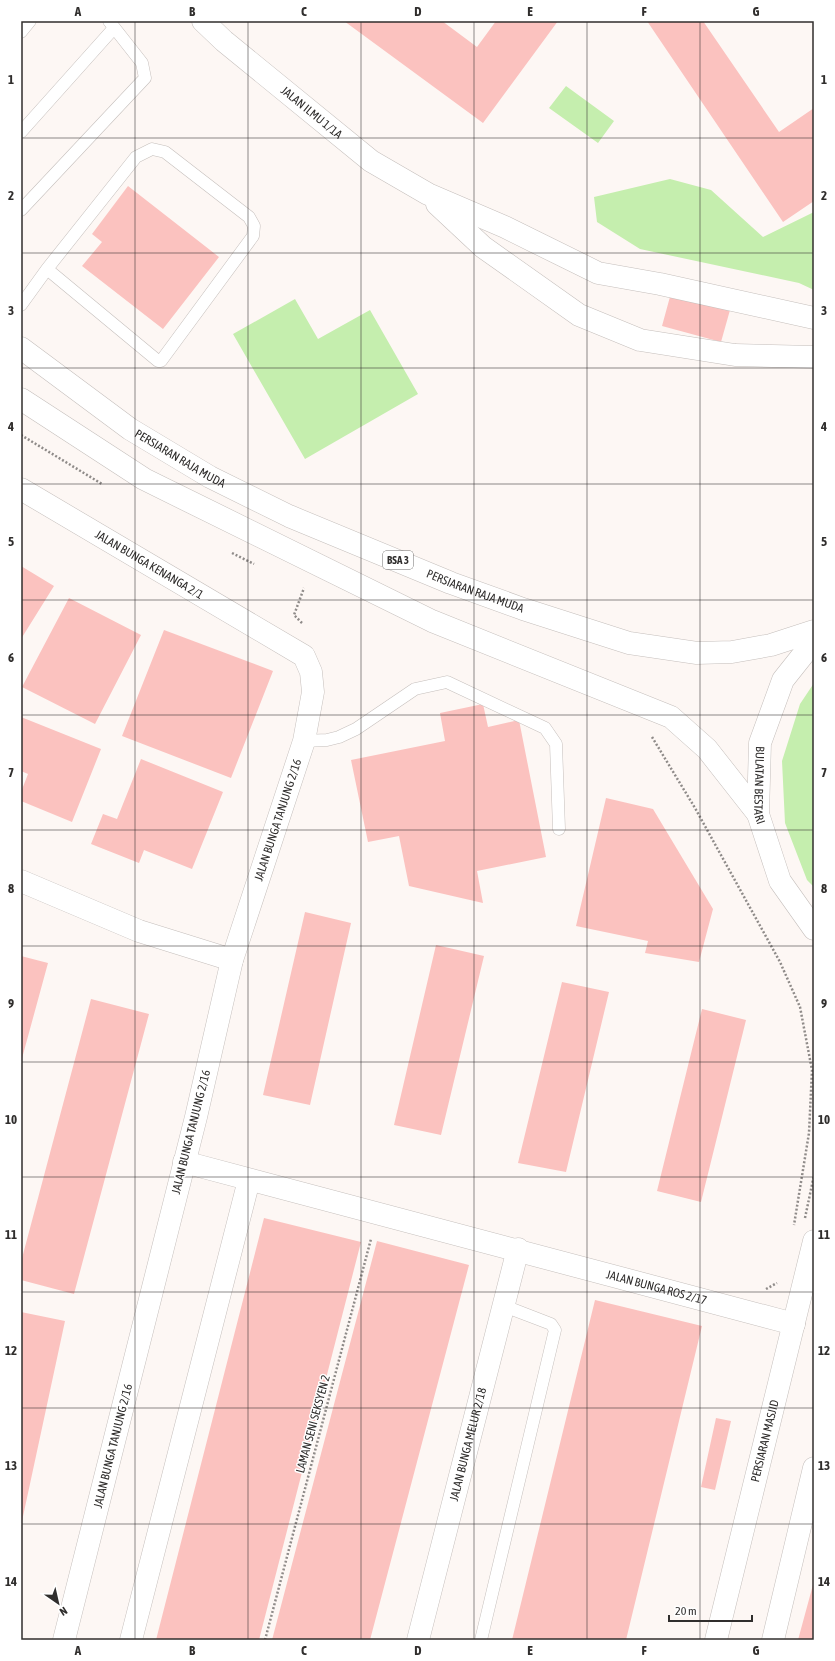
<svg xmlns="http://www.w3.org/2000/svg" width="835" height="1661" font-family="'Asap Condensed',sans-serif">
	<rect width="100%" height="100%" fill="#fdf7f4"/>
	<!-- green -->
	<path fill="#c5eeae" d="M566,86L614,121L598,143L549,108Z
		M670,179L711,190L763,237L814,212V290L799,283L640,249L597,222L594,197Z
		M295,299L318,339L370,310L418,394L305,459L233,334Z
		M814,683V887L807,880L785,823L782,761L800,704Z"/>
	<!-- building -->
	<path fill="#fbc2bf" d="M344,21H442L477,47L496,21H558L483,123Z
		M647,21H703L779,132L814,108V201L783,222Z
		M128,186L219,257L163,329L82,266L102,242L92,234Z
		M671,293L730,310L721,342L662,326Z
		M21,566L54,586L21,639Z
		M69,598L141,635L95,724L22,687Z
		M164,630L273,671L231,778L122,736Z
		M483,704L488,727L519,720L546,857L477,871L483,903L409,886L399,836L368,842L351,760L445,741L440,713Z
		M21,717L101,749L72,822L21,801V792L28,774L21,771Z
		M141,759L223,792L192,869L144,850L139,863L91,844L103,814L117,819Z
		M606,798L653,809L713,909L699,962L645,953L648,941L576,926Z
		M305,912L351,923L310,1105L263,1095Z
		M436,945L484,956L441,1135L394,1125Z
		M21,956L48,963L21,1062Z
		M562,982L609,992L566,1172L518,1163Z
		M91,999L149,1014L74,1294L21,1280V1262Z
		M702,1009L746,1020L701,1202L657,1191Z
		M264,1218L361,1242L259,1640H156Z
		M377,1241L469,1265L370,1640H272Z
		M595,1300L702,1326L626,1640H512Z
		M21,1312L65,1321L22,1521H21Z
		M716,1418L731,1421L715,1490L701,1487Z
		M814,1581V1640H798Z"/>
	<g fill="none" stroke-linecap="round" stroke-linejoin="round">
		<defs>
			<path id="lane" d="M21,32L30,21
				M21,132L114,28
				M21,210L145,78L142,63L109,21
				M21,305L47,269L136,157L152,149L165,152L249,217L254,226L253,236L161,361H158L47,269
				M304,741L327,740L339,737L356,729L415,689L447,682L545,728L556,744L559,829
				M481,1640L555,1330L551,1324L504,1306"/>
			<g id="street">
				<path id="s1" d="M21,489L304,656L311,672L313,692L304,741L232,960L196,1117L64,1640"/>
				<path d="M21,881L139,931L232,960"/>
				<path id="s2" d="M184,1162L794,1324"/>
				<path d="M131,1640L249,1180"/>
				<path id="s3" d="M418,1640L518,1249"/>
			</g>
			<g id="secondary">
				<path id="s4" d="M203,21L224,41L371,161L428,194L505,227L598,273L660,284L814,318"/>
				<path d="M437,204L483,247L579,315L640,340L735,355L814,357"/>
			</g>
			<g id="primary">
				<path id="s5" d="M21,348L130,429L210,477L289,516L451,583L523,609L629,643L697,653L732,652L771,645L814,631"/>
				<path d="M21,399L144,479L432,621L671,717L707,749L758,814"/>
				<path id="s6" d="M814,641L783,680L760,743L758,814L780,881L814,929"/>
				<path id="s7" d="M716,1640L814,1241"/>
				<path d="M773,1640L814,1468"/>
			</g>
		</defs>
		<!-- lane casing -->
		<use href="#lane" stroke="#c5bfbc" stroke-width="13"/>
		<!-- street casing -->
		<use href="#street" stroke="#c5bfbc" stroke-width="23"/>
		<!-- secondary casing -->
		<use href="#secondary" stroke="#c5bfbc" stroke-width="23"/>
		<!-- primary casing -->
		<use href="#primary" stroke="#c5bfbc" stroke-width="23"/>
		<!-- path -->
		<path stroke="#8f8b89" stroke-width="2.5" stroke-dasharray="2 2" stroke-linecap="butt" d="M21,435L102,484
			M232,553L254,564
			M302,623L294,615L304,588
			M652,737L695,808L780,962L800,1007L812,1070L809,1133L794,1225
			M805,1218L814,1175
			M766,1289L777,1283
			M265,1640L371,1239"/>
		<!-- lane -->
		<use href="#lane" stroke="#fff" stroke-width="12"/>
		<!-- street -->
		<use href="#street" stroke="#fff" stroke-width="22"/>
		<!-- secondary -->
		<use href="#secondary" stroke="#fff" stroke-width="22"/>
		<!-- primary -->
		<use href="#primary" stroke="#fff" stroke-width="22"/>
	</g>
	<!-- grid -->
	<path fill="none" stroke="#302e2d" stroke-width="1" stroke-opacity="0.55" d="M135,21V1640M248,21V1640M361,21V1640M474,21V1640M587,21V1640M700,21V1640M21,138H814M21,253H814M21,368H814M21,484H814M21,600H814M21,715H814M21,830H814M21,946H814M21,1062H814M21,1177H814M21,1292H814M21,1408H814M21,1524H814"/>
	<g text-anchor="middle" stroke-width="3" stroke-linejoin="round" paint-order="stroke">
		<!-- shield labels -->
		<rect fill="#fff" stroke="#6e6d6c" stroke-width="1" x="383" y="551" width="30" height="18" rx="3"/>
		<g font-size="11" font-weight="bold" fill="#302e2d">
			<text x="398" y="564">BSA 3</text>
		</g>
		<!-- street labels -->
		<g font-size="12" fill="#302e2d" stroke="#fff">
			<text dy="4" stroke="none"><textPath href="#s4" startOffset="142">JALAN ILMU 1/1A</textPath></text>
			<text dy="4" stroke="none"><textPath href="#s5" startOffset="194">PERSIARAN RAJA MUDA</textPath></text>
			<text dy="4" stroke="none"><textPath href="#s1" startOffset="149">JALAN BUNGA KENANGA 2/1</textPath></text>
			<text dy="4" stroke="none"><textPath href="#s5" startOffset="518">PERSIARAN RAJA MUDA</textPath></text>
			<text dy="4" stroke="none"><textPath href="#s6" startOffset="159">BULATAN BESTARI</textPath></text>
			<text transform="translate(278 820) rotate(-72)" y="4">JALAN BUNGA TANJUNG 2/16</text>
			<text transform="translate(191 1132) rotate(-76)" y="4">JALAN BUNGA TANJUNG 2/16</text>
			<text dy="4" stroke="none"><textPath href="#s2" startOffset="489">JALAN BUNGA ROS 2/17</textPath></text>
			<text transform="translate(313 1424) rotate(-75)" y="4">LAMAN SENI SEKSYEN 2</text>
			<text dy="4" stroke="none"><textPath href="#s7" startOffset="205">PERSIARAN MASJID</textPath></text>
			<text dy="4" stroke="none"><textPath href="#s3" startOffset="202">JALAN BUNGA MELUR 2/18</textPath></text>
			<text transform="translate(113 1446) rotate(-76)" y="4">JALAN BUNGA TANJUNG 2/16</text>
		</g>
	</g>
	<!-- border -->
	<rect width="835" height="1661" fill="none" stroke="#ffffff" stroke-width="44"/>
	<!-- north arrow -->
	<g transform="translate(58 1603) rotate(146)" stroke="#ffffff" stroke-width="3" paint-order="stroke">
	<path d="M0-3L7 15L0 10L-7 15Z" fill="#302e2d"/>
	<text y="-6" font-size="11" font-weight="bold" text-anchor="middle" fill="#302e2d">N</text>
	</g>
	<!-- scale -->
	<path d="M669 1615v6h83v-6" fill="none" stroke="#302e2d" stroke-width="2"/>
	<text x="675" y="1615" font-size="12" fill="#302e2d" stroke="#ffffff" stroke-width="3" paint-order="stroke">20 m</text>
	<rect x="22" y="22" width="791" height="1617" fill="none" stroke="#302e2d" stroke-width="1.5"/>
	<g font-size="13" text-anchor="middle" font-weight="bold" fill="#302e2d">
		<text x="78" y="16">A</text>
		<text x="192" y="16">B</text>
		<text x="304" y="16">C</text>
		<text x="418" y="16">D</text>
		<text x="530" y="16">E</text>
		<text x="644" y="16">F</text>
		<text x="756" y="16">G</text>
		<text x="11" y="84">1</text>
		<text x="824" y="84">1</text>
		<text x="11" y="200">2</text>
		<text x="824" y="200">2</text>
		<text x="11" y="315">3</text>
		<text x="824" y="315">3</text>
		<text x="11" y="431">4</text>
		<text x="824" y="431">4</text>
		<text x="11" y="546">5</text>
		<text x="824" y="546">5</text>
		<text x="11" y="662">6</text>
		<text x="824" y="662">6</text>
		<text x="11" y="777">7</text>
		<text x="824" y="777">7</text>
		<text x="11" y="893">8</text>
		<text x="824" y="893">8</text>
		<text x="11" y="1008">9</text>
		<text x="824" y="1008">9</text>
		<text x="11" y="1124">10</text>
		<text x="824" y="1124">10</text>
		<text x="11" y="1239">11</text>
		<text x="824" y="1239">11</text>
		<text x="11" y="1355">12</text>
		<text x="824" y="1355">12</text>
		<text x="11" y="1470">13</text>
		<text x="824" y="1470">13</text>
		<text x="11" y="1586">14</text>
		<text x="824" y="1586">14</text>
		<text x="78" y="1655">A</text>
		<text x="192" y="1655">B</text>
		<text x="304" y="1655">C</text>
		<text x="418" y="1655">D</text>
		<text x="530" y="1655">E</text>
		<text x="644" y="1655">F</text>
		<text x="756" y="1655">G</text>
	</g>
</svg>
